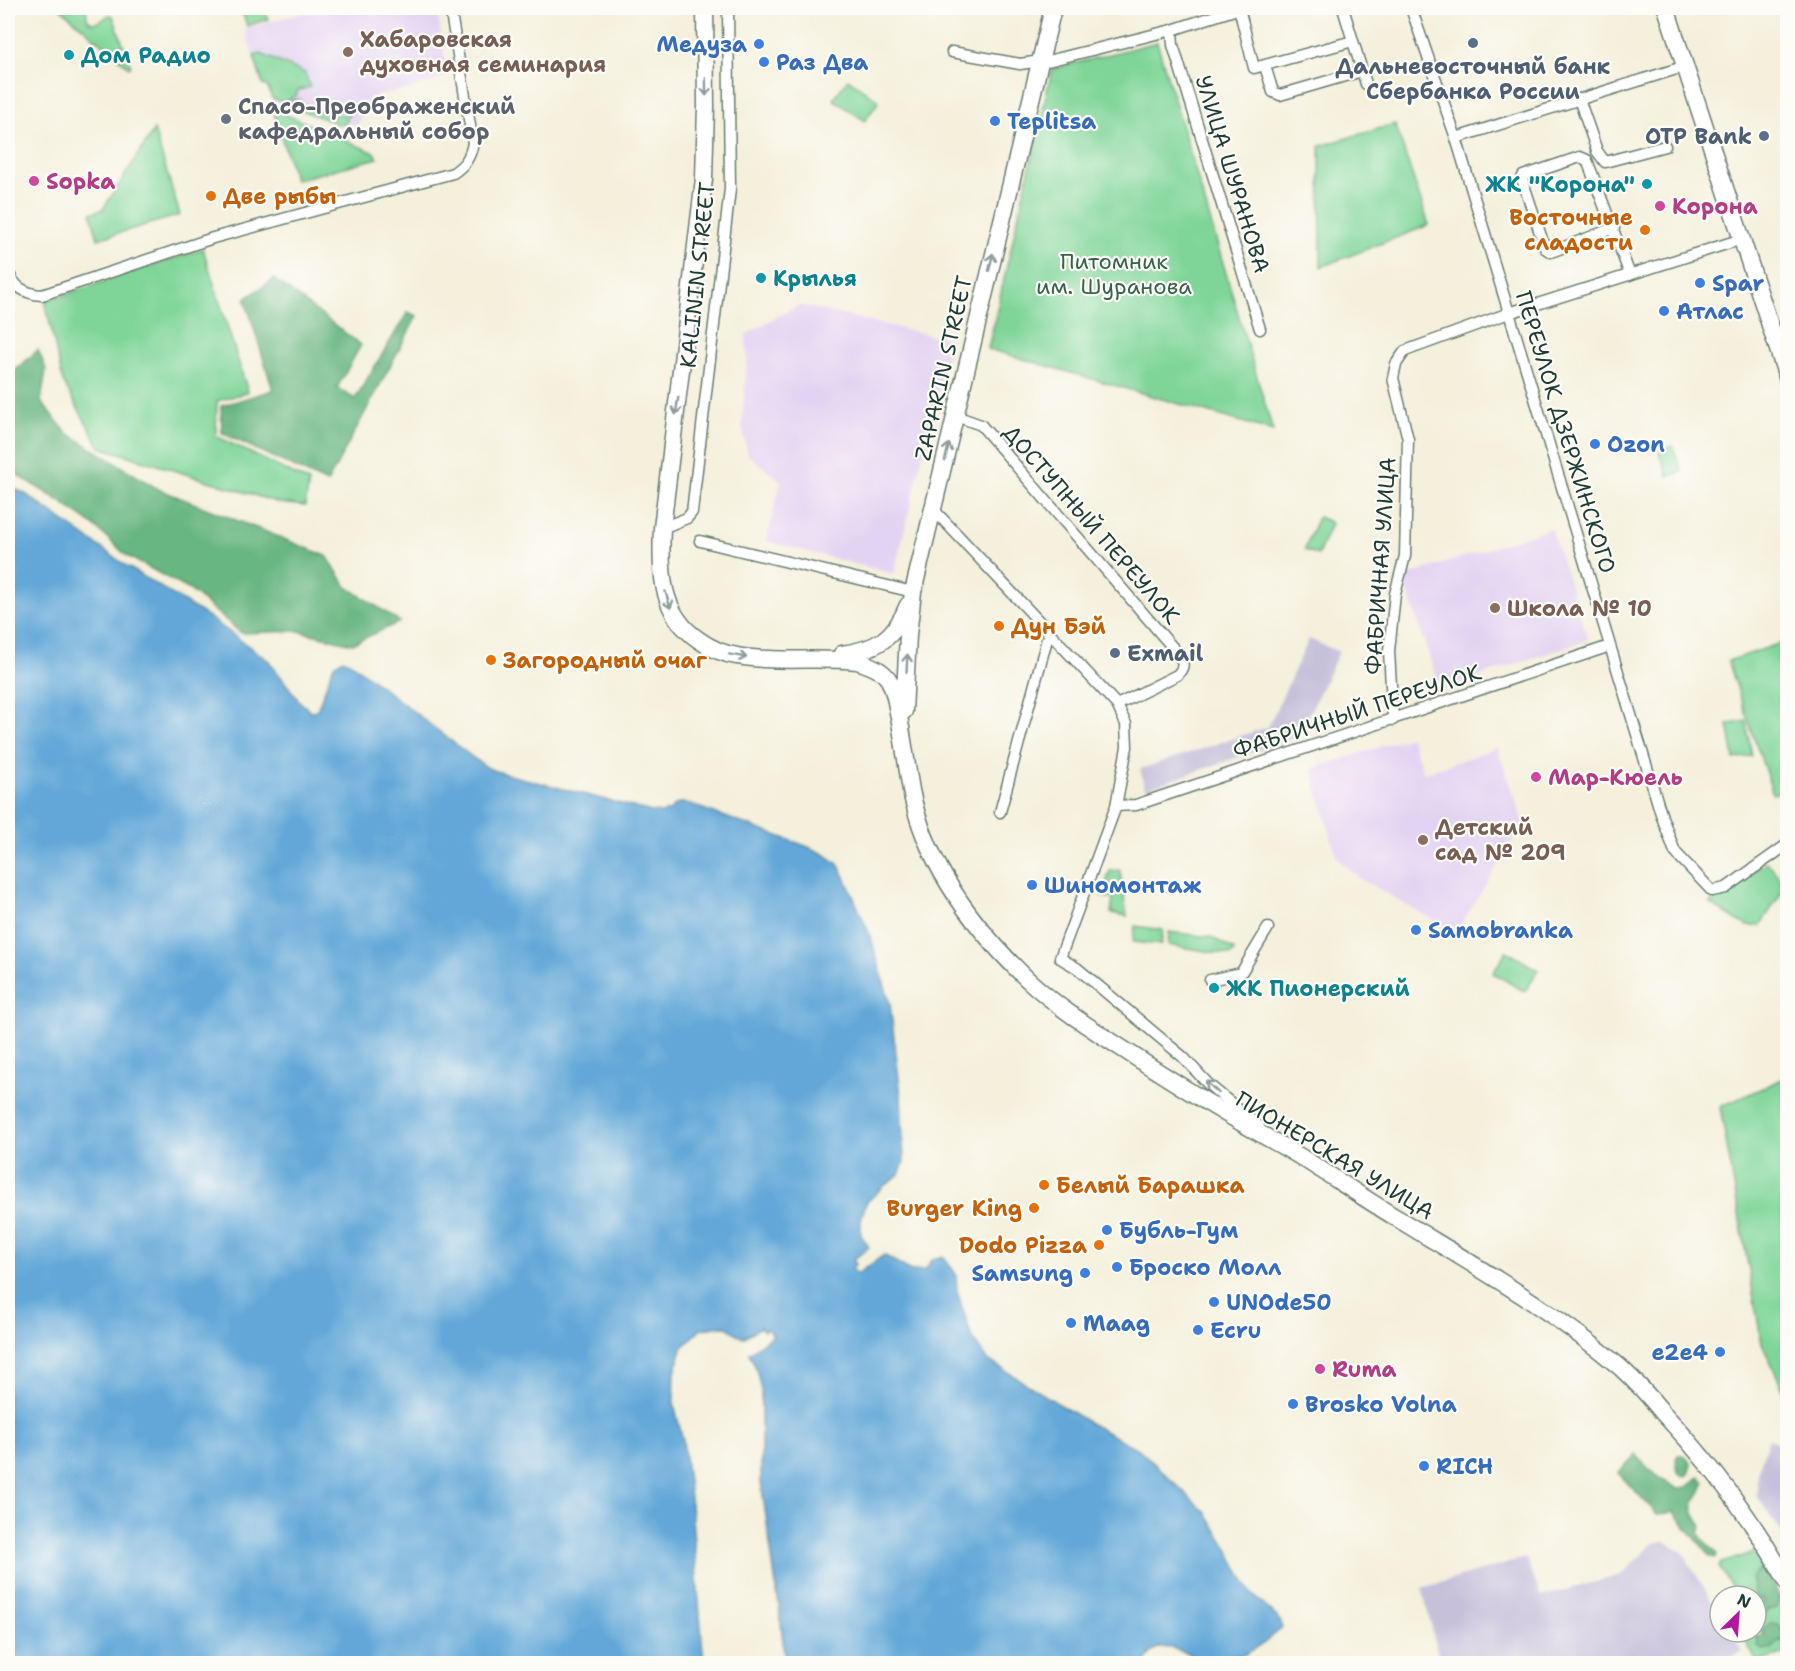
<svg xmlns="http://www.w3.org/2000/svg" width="1795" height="1671" font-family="'Shantell Sans',sans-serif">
	<rect width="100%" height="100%" fill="#fdfcf7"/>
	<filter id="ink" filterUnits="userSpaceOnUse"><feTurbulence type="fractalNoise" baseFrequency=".0167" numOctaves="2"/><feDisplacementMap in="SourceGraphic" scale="12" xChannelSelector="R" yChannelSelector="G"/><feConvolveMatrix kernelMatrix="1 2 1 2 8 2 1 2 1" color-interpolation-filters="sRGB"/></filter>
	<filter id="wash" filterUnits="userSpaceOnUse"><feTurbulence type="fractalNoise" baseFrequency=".008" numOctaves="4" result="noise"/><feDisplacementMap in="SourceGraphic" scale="24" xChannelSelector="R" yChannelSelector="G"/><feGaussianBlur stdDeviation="1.35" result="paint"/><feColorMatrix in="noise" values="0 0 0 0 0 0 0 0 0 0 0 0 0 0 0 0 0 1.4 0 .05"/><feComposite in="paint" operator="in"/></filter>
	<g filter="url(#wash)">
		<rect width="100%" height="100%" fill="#f4f0dc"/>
		<!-- built -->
		<path fill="#e3d3f2" d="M322,8H437L447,76L414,88L370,97L357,125L325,118L323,119L272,100L267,87H262L245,28Z
			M799,305L950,340L894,574L766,541L781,481L748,455L742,428L747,360L746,334Z
			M1551,528L1588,640L1440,689L1403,577Z
			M1410,737L1424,773L1497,748L1524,823L1456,933L1359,878L1337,858L1312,769Z"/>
		<!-- industrial -->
		<path fill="#c6c0da" d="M1309,639L1339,652L1298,737L1145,789L1140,769L1268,727Z
			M1769,1438L1787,1451V1540L1757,1495V1473Z
			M1665,1541L1683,1552L1720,1615V1632H1730L1743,1653L1702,1664L1440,1663L1422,1588L1526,1558L1541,1597L1621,1575L1653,1543Z"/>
		<!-- green -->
		<path fill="#7fd598" stroke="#4f8966" stroke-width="1.5" d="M60,8H87C84,29 98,24 109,15L113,16L131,66L129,67Z
			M241,8H264L268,19L247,26Z
			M1157,42L1273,431L988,349L1052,69Z
			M261,54L305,73L310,87L297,91V95L283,103L272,98L267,86L263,85L254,56Z
			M848,79L879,101L865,121L833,99Z
			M299,99L301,103L332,115L349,114L345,124L340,125L288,105L293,100Z
			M280,112L375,153L378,158L295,180L274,114Z
			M1395,124L1429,225L1321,267L1320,146Z
			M154,130L180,215L98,239L91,213L103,209Z
			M203,249L248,392L217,401L216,436L309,482L305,506L279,503L100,447L63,382L45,301Z
			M1673,446L1682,472L1668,476L1659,451Z
			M1318,517L1330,522L1331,524L1318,555L1305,550V548Z
			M1787,641V788L1773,794L1728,661Z
			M1746,721L1752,756L1734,759L1728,724Z
			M1767,862L1786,886L1760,926H1747L1710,904L1718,890Z
			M1120,870L1127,916L1111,913L1113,899L1101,896L1110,871Z
			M1135,926L1163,930L1161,945L1133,942Z
			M1169,932L1211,937L1233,949L1234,952L1231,955L1168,945Z
			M1506,951L1538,970L1525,992L1493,973Z
			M1787,1077L1788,1391H1784L1762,1344L1720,1107Z
			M1756,1552L1787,1612V1654L1757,1662L1740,1632H1753L1757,1637L1763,1635L1756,1624V1596H1738L1719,1567L1721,1563Z"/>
		<!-- forest -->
		<path fill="#67b680" stroke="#437a5a" stroke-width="1.5" d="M274,279L361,345L337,388L355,399L408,312L417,316L327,483L222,433L221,406L273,390L245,299Z
			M38,350L46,369L41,402L67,433L158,489L327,556L346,586L400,622L352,644L299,631L241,633L190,590L127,556L93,525L58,500L8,469V377Z
			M1636,1454C1648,1471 1661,1479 1678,1489L1687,1487L1700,1476L1704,1481C1702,1503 1681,1498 1702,1526L1699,1533C1703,1542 1712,1547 1717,1555L1715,1558L1710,1556L1673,1511L1669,1513L1657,1514L1618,1473Z
			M1678,1455H1684L1691,1464L1688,1475L1681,1476L1678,1473L1676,1459Z
			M1759,1570C1773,1578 1781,1592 1777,1608L1768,1610L1765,1614H1760L1759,1608L1763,1601L1759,1598L1756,1599L1751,1578Z
			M1770,1623L1777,1624L1787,1634V1641L1785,1643L1780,1640L1773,1648L1763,1650L1759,1648L1757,1637L1763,1635V1628Z"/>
		<!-- water -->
		<path fill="#62a7d8" stroke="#407286" stroke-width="1.5" d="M8,486L24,493L128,567L210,618L269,661L300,702L311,711L317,710L334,665L343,659L351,663L472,757L490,769L506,774L652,812L662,813L670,811C676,801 681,802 692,805L806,846L824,854L837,863L842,870L871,938L890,1004L901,1095L904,1162L899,1175L884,1186L866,1203L861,1220V1235L869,1247L853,1260L856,1264L851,1268L857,1274L884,1255L911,1271L925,1270L933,1259L943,1256L956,1274L957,1291L972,1338L988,1360L1091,1424L1140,1450L1206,1513L1227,1547L1251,1593L1278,1618L1282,1628L1263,1644L1242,1656L1204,1660L1172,1648L1159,1647L1150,1654L1144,1664L785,1663L780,1613L761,1482V1390L756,1368L749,1353L773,1335L767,1328L764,1331L760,1327L743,1338L725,1326L701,1329L682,1348L675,1372L674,1404L683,1441L691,1506L704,1663H8Z"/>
	</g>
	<g filter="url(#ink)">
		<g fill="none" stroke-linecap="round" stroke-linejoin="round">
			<defs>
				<path id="minor" d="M1239,8L1254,68L1353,41
					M1343,8L1366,84
					M1411,8L1456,138L1662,817L1675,852L1712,891L1726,888L1788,844
					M1172,30L1173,45L1260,329
					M952,52L1020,64L1041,61L1044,62L1172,30L1240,8
					M1265,66L1273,92L1280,95L1362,71
					M1579,99L1597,151L1605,162L1665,146
					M1456,138L1686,66
					M1614,228L1551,252L1545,248L1522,179L1523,176L1580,157L1587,160L1630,275
					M8,271C14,287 25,294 42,295L213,238L453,173C465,165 470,158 473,143L450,8
					M956,416L981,425L1180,656C1184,664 1184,668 1177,675L1117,705
					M933,509L1049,632L1000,812
					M662,528L687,518L692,512L730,189L728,8
					M700,541L913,592
					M1049,632L1117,705L1126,724L1127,747L1116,806L1060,958L1077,968L1183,1057L1209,1085L1259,1126
					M1393,720L1389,651L1395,594L1405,556L1408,439L1393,378L1396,364L1405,351L1509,313L1742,239
					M1116,806L1136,805L1610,646
					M1210,980L1241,973L1268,928"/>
				<path id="primary" d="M705,8L706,106L704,179L662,528C660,571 660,614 699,640C710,648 724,654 737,656C776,663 818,657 857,661C870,665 884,670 890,682C896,695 897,709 900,722C904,745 907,767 911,790C925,863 974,928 1027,979C1057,1007 1092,1029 1126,1051C1178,1085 1230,1117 1284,1147C1324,1170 1361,1197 1400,1220C1475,1266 1553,1310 1621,1368C1636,1382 1650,1397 1663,1413C1712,1465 1753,1520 1788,1583
					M1666,8L1788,380
					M842,654C877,649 894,639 908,605
					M904,711L908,635L913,592L1053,8"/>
			</defs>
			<!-- minor casing -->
			<use href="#minor" stroke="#6a7c6f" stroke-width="13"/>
			<!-- primary casing -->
			<use href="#primary" stroke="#6a7c6f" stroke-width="19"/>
			<!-- minor -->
			<use href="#minor" stroke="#fff" stroke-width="10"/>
			<!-- primary -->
			<use href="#primary" stroke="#fff" stroke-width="16"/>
		</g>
		<!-- one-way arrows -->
		<defs><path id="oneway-shaft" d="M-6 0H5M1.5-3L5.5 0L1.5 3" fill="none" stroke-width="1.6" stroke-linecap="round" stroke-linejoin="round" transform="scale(1.5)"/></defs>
		<g stroke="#8f9e9a">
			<use href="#oneway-shaft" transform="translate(706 87) rotate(89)"/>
			<use href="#oneway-shaft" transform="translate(991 262) rotate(-77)"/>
			<use href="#oneway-shaft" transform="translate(677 406) rotate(99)"/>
			<use href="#oneway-shaft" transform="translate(947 452) rotate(-76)"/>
			<use href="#oneway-shaft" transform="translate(668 600) rotate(73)"/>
			<use href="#oneway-shaft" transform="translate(738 656) rotate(10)"/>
			<use href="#oneway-shaft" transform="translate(907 663) rotate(-87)"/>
			<use href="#oneway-shaft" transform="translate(1212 1087) rotate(-138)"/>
		</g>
	</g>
	<!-- markers -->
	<g fill="#5c6f8a" stroke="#fdfcf7" stroke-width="2">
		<circle cx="1473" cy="43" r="6"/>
		<circle cx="1764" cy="136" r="6"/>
		<circle cx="1115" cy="653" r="6"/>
	</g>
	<g fill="#3f7fe0" stroke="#fdfcf7" stroke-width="2">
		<circle cx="759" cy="44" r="6"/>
		<circle cx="764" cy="62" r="6"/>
		<circle cx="995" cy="121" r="6"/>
		<circle cx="1700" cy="283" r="6"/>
		<circle cx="1664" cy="311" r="6"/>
		<circle cx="1595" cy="444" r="6"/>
		<circle cx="1032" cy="885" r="6"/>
		<circle cx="1416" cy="930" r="6"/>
		<circle cx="1107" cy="1230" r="6"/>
		<circle cx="1117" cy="1267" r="6"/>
		<circle cx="1085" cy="1273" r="6"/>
		<circle cx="1214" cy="1302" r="6"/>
		<circle cx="1071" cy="1323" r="6"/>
		<circle cx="1198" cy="1330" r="6"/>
		<circle cx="1720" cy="1352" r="6"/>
		<circle cx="1293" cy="1404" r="6"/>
		<circle cx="1424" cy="1466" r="6"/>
	</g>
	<g fill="#8d6e63" stroke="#fdfcf7" stroke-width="2">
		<circle cx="348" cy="52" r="6"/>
		<circle cx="1495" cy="608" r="6"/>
		<circle cx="1423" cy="840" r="6"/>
	</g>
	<g fill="#0f9aa8" stroke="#fdfcf7" stroke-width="2">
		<circle cx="69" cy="55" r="6"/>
		<circle cx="1647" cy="184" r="6"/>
		<circle cx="761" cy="278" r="6"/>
		<circle cx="1214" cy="988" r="6"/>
	</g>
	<circle fill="#6b7280" stroke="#fdfcf7" stroke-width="2" cx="226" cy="119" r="6"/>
	<g fill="#d1479c" stroke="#fdfcf7" stroke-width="2">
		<circle cx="34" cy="181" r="6"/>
		<circle cx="1660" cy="206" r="6"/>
		<circle cx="1536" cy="777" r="6"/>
		<circle cx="1320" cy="1369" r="6"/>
	</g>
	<g fill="#e8710a" stroke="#fdfcf7" stroke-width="2">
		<circle cx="211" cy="196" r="6"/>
		<circle cx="1645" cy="230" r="6"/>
		<circle cx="999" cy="626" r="6"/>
		<circle cx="491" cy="660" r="6"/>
		<circle cx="1044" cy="1185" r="6"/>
		<circle cx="1034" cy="1208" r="6"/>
		<circle cx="1099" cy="1245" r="6"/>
	</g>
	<g text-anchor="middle" stroke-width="4.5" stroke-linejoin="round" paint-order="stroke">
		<!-- education labels -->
		<g font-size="22" font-weight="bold" fill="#785e54" stroke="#fdfcf7" text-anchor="start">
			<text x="360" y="47">Хабаровская<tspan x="360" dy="25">духовная семинария</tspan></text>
			<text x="1507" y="616">Школа № 10</text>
			<text x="1435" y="835">Детский<tspan x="1435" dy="25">сад № 209</tspan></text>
		</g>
		<!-- shop labels -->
		<g font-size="22" font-weight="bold" fill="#366cbe" stroke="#fdfcf7" text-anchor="start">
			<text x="747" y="52" text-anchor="end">Медуза</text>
			<text x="776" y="70">Раз Два</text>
			<text x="1007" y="129">Teplitsa</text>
			<text x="1712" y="291">Spar</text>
			<text x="1676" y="319">Атлас</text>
			<text x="1607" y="452">Ozon</text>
			<text x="1044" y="893">Шиномонтаж</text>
			<text x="1428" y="938">Samobranka</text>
			<text x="1119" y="1238">Бубль-Гум</text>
			<text x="1129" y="1275">Броско Молл</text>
			<text x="1073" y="1281" text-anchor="end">Samsung</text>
			<text x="1226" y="1310">UNOde50</text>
			<text x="1083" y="1331">Maag</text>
			<text x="1210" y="1338">Ecru</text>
			<text x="1708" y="1360" text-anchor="end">е2е4</text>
			<text x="1305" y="1412">Brosko Volna</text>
			<text x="1436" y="1474">RICH</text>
		</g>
		<!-- culture labels -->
		<g font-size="22" font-weight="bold" fill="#0d838f" stroke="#fdfcf7" text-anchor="start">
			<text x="81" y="63">Дом Радио</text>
			<text x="1635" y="192" text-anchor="end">ЖК "Корона"</text>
			<text x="773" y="286">Крылья</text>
			<text x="1226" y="996">ЖК Пионерский</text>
		</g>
		<!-- service labels -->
		<g font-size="22" font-weight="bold" fill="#4e5e75" stroke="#fdfcf7">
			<text x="1473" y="74">Дальневосточный банк<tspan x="1473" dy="25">Сбербанка России</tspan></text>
			<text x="1752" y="144" text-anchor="end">OTP Bank</text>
			<text x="1127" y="661" text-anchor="start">Exmail</text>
		</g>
		<!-- worship labels -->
		<g font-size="22" font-weight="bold" fill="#5b616d" stroke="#fdfcf7" text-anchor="start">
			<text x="238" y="114">Спасо-Преображенский<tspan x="238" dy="25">кафедральный собор</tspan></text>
		</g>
		<!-- street labels -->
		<g font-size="22" fill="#1f3d34" stroke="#fdfcf7">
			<text transform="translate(1233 174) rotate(73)" y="8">УЛИЦА ШУРАНОВА</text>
			<text transform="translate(697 275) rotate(-84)" y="8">KALININ STREET</text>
			<text transform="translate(943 368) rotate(-77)" y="8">ZAPARIN STREET</text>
			<text transform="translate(1566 432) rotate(73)" y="8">ПЕРЕУЛОК ДЗЕРЖИНСКОГО</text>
			<text transform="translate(1092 524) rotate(49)" y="8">ДОСТУПНЫЙ ПЕРЕУЛОК</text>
			<text transform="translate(1380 566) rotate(-86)" y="8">ФАБРИЧНАЯ УЛИЦА</text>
			<text transform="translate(1357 711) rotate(-18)" y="8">ФАБРИЧНЫЙ ПЕРЕУЛОК</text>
			<text transform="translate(1335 1155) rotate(31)" y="8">ПИОНЕРСКАЯ УЛИЦА</text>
		</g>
		<!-- hotel labels -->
		<g font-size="22" font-weight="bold" fill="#b23c85" stroke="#fdfcf7" text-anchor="start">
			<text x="46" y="189">Sopka</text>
			<text x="1672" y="214">Корона</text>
			<text x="1548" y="785">Мар-Кюель</text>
			<text x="1332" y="1377">Ruma</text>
		</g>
		<!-- food labels -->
		<g font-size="22" font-weight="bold" fill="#c56008" stroke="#fdfcf7" text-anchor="start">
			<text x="223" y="204">Две рыбы</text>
			<text x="1633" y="225" text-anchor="end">Восточные<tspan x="1633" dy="25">сладости</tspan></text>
			<text x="1011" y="634">Дун Бэй</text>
			<text x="503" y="668">Загородный очаг</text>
			<text x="1056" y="1193">Белый Барашка</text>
			<text x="1022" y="1216" text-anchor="end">Burger King</text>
			<text x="1087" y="1253" text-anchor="end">Dodo Pizza</text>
		</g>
		<!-- park labels -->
		<g font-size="22" fill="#37634d" stroke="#fdfcf7">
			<text x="1114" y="269">Питомник<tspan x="1114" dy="25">им. Шуранова</tspan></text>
		</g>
	</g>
	<!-- margin -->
	<rect width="1795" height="1671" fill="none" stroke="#fdfcf7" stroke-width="30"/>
	<!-- north arrow -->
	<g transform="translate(1738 1614) rotate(25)"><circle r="28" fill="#fdfcf7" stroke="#a4b0a9" stroke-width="1.5"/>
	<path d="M0-4.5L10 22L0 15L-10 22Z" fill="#b5179e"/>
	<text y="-9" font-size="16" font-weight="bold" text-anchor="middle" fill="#1f3d34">N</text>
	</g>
</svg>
